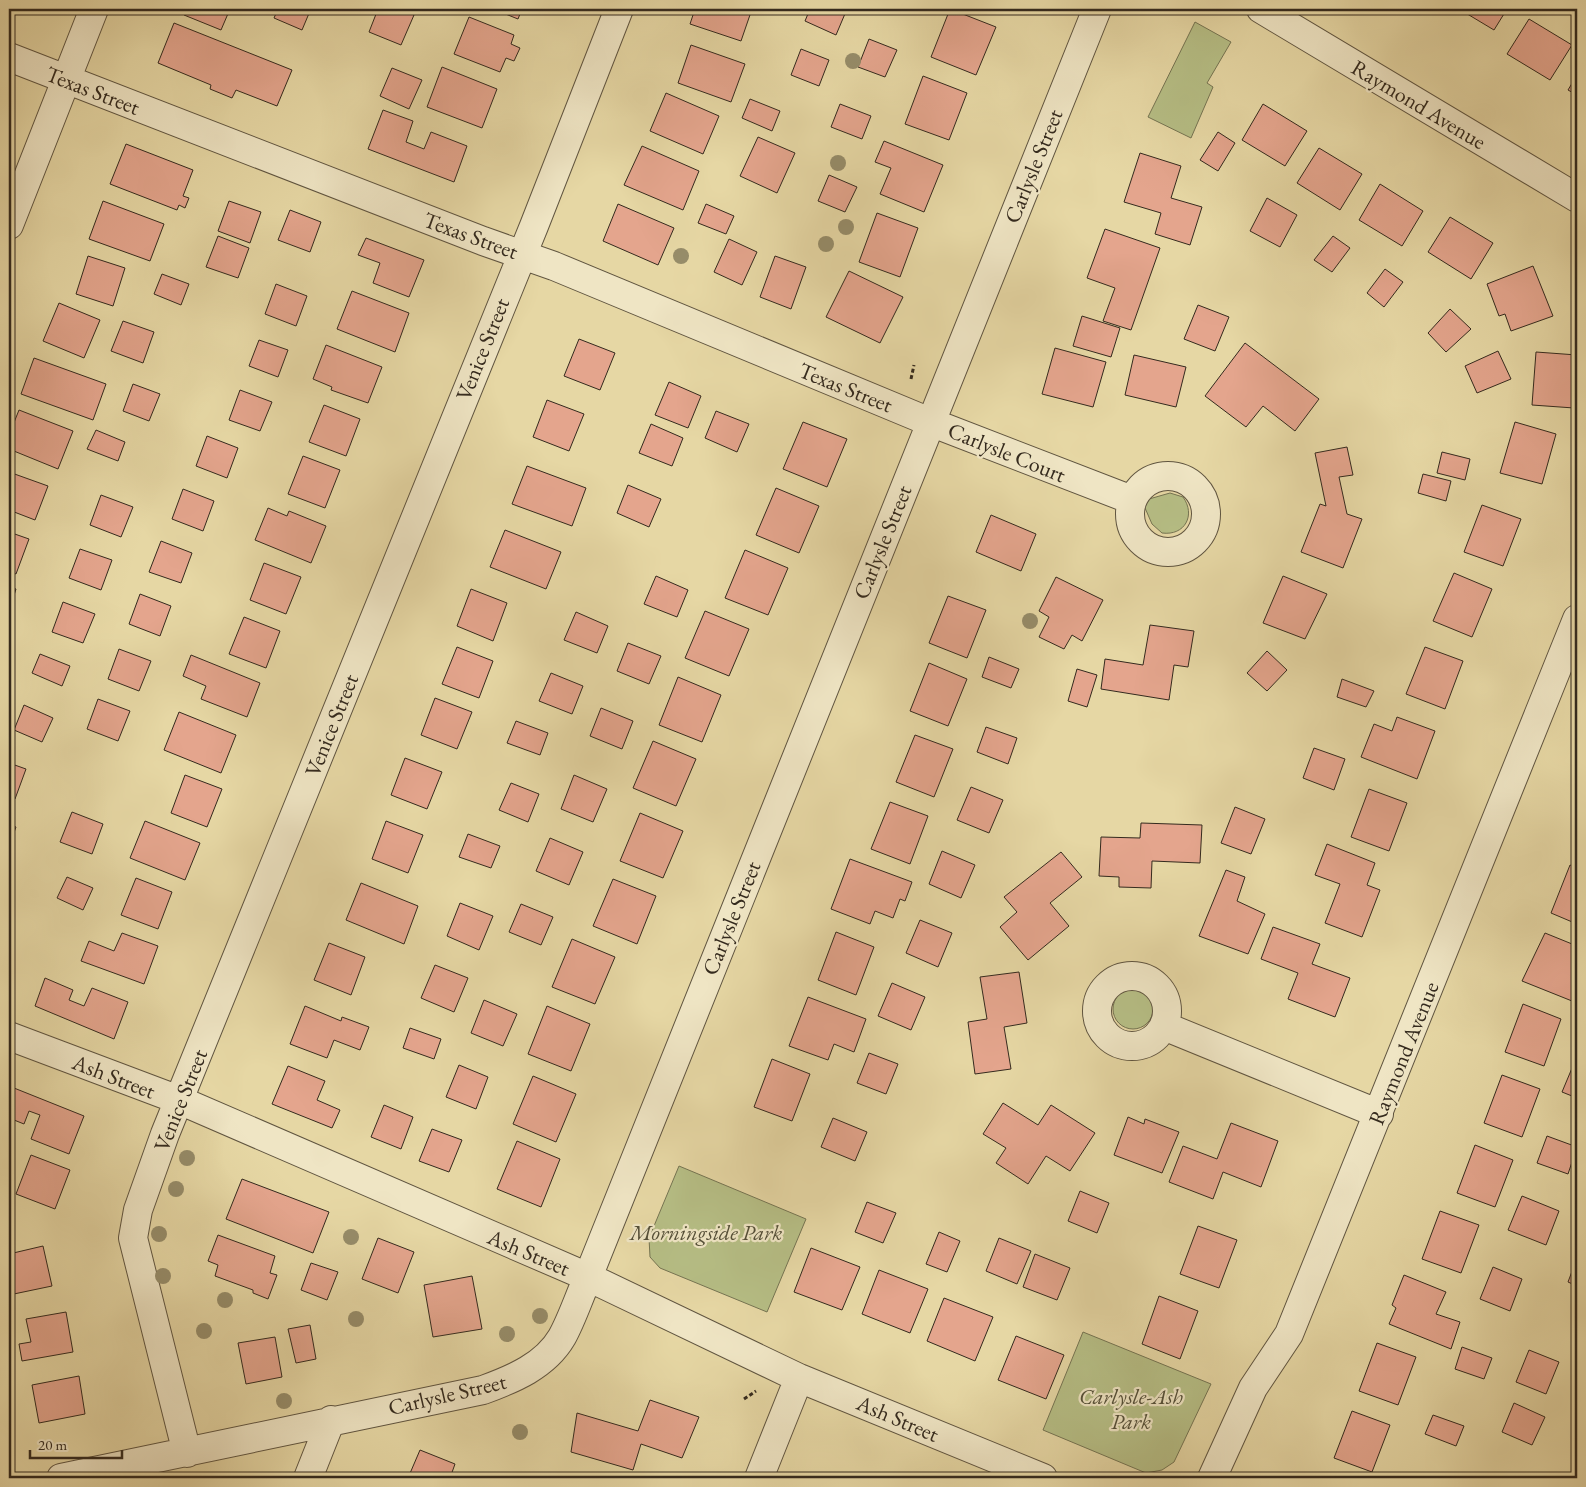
<svg xmlns="http://www.w3.org/2000/svg" width="1586" height="1487" font-family="'EB Garamond',serif">
	<rect width="100%" height="100%" fill="#e6d7a4"/>
	<filter id="stains"><feTurbulence type="fractalNoise" baseFrequency=".004" numOctaves="4"/><feColorMatrix values="0 0 0 0 .2 0 0 0 0 .09 0 0 0 0 .02 0 0 0 .5 -.17"/></filter>
	<radialGradient id="worn" r=".72"><stop offset=".6" stop-color="#630" stop-opacity="0"/><stop offset="1" stop-color="#630" stop-opacity=".3"/></radialGradient>
	<!-- green -->
	<path fill="#b6be85" stroke="#757452" d="M1195,22L1231,42L1207,83L1213,87L1191,138L1148,117Z
		M1170,493L1183,497C1196,515 1185,536 1162,533L1152,524L1142,501Z
		M1113 1009a20 20 0 1 1 40 0a20 20 0 1 1-40 0Z
		M679,1166L806,1219L767,1312L660,1268L650,1257L649,1238Z
		M1083,1332L1211,1384L1174,1462L1162,1470L1146,1473L1043,1430Z"/>
	<!-- building -->
	<path fill="#e4a58d" stroke="#342a1e" d="M186,9H230L221,30L184,15Z
		M278,9H305L310,11L302,30L274,18Z
		M378,9H398L414,15L401,45L369,32Z
		M493,9H522L518,19Z
		M695,9H752L741,41L690,24Z
		M810,9H847L836,35L805,21Z
		M950,9L996,27L976,75L931,57Z
		M1459,9H1507L1494,30Z
		M469,17L514,35L511,44L520,48L514,61L506,58L500,72L454,54Z
		M1529,19L1572,45L1550,80L1507,54Z
		M174,23L292,70L277,106L236,90L232,98L210,89L211,85L158,63Z
		M869,39L897,50L885,77L858,67Z
		M691,45L745,64L731,102L678,83Z
		M801,49L829,60L819,86L791,75Z
		M442,67L497,89L482,128L427,107Z
		M392,68L422,80L409,109L380,96Z
		M1577,75V95L1568,90Z
		M923,76L967,93L949,140L905,124Z
		M666,93L719,116L703,154L650,131Z
		M750,99L780,111L772,131L742,118Z
		M840,104L871,116L862,139L831,127Z
		M1263,104L1307,131L1285,166L1242,140Z
		M383,110L413,121L406,142L424,149L431,132L467,146L454,182L368,149Z
		M1218,132L1235,143L1218,171L1200,160Z
		M758,137L795,153L777,193L740,176Z
		M884,141L943,165L924,212L880,194L891,168L875,162Z
		M126,144L193,170L183,196L189,198L185,208L179,205L177,210L110,184Z
		M642,146L699,171L683,210L624,185Z
		M1319,148L1362,174L1340,210L1297,183Z
		M1140,153L1181,166L1171,198L1202,207L1190,245L1155,234L1161,213L1124,202Z
		M829,175L857,187L845,212L818,201Z
		M1380,184L1423,211L1402,246L1359,220Z
		M1267,198L1297,215L1280,247L1250,231Z
		M103,201L164,224L150,261L89,239Z
		M229,201L261,212L250,243L218,231Z
		M618,204L674,228L658,265L603,241Z
		M706,204L734,216L726,234L698,223Z
		M290,210L321,222L310,252L278,240Z
		M877,213L918,228L900,277L859,262Z
		M1450,217L1493,243L1471,279L1428,252Z
		M1105,229L1160,248L1131,330L1103,321L1115,288L1087,278Z
		M218,236L249,248L238,278L206,267Z
		M1333,236L1350,248L1332,272L1314,260Z
		M366,238L424,260L409,297L373,283L380,263L358,255Z
		M729,239L757,252L742,285L714,272Z
		M88,256L125,268L113,306L76,294Z
		M775,256L806,267L791,309L760,297Z
		M1533,266L1553,316L1511,331L1505,314L1499,316L1487,284Z
		M1385,269L1403,282L1384,307L1367,293Z
		M849,271L903,297L880,343L826,317Z
		M162,274L189,284L181,305L154,294Z
		M276,284L307,296L296,326L265,314Z
		M352,291L409,313L395,352L337,329Z
		M59,303L100,320L84,358L43,341Z
		M1198,305L1229,317L1215,351L1184,339Z
		M1450,309L1471,329L1446,352L1428,333Z
		M1082,316L1120,328L1111,357L1073,346Z
		M123,321L154,332L143,363L111,351Z
		M579,339L615,353L600,390L564,376Z
		M259,340L288,350L278,377L249,366Z
		M1245,343L1319,399L1295,431L1263,406L1246,427L1205,396Z
		M326,345L382,367L368,403L331,390L332,387L313,379Z
		M1055,348L1106,362L1093,407L1042,394Z
		M1498,351L1511,379L1477,393L1465,366Z
		M1536,352L1577,355L1574,408L1532,405Z
		M1134,355L1186,367L1176,407L1125,395Z
		M34,358L106,384L93,420L21,394Z
		M669,382L701,396L688,428L655,415Z
		M133,384L160,394L149,421L123,411Z
		M240,390L272,402L260,431L229,420Z
		M547,400L584,414L569,451L533,437Z
		M324,405L360,419L346,456L309,442Z
		M19,410L73,431L58,469L9,449V435Z
		M716,411L749,424L737,452L705,438Z
		M803,422L847,439L827,487L783,469Z
		M1515,422L1556,434L1542,484L1500,473Z
		M651,424L683,438L672,466L639,453Z
		M96,430L125,442L118,461L87,449Z
		M207,436L238,448L227,478L196,466Z
		M1347,447L1353,475L1339,477L1347,514L1362,519L1343,568L1301,552L1320,504L1326,506L1315,453Z
		M1442,452L1470,459L1465,480L1437,473Z
		M303,456L340,470L325,508L288,494Z
		M527,466L586,488L572,526L512,504Z
		M9,472L48,486L35,520L9,510Z
		M1423,474L1451,481L1446,501L1418,493Z
		M628,485L661,499L649,527L617,513Z
		M776,488L819,506L799,553L756,535Z
		M183,489L214,501L203,531L172,519Z
		M101,495L133,507L121,537L90,525Z
		M1482,505L1521,519L1503,566L1464,552Z
		M268,508L287,516L289,511L326,526L311,563L255,540Z
		M991,515L1036,534L1021,571L976,552Z
		M505,530L561,552L546,589L490,567Z
		M9,532L29,539L16,574L9,571Z
		M161,541L192,553L181,583L149,572Z
		M80,549L112,560L101,590L69,578Z
		M745,550L788,568L768,615L725,598Z
		M264,563L301,577L286,614L250,600Z
		M1454,573L1492,589L1472,637L1433,621Z
		M656,576L688,590L677,617L644,604Z
		M1283,576L1327,594L1305,639L1263,623Z
		M1056,577L1103,600L1082,641L1072,635L1064,649L1039,637L1049,617L1039,611Z
		M9,587L16,589L10,608H9Z
		M471,589L507,603L493,641L457,626Z
		M140,594L171,606L160,636L129,624Z
		M948,596L986,610L967,658L929,643Z
		M63,602L95,614L83,643L52,632Z
		M705,611L749,629L729,676L685,658Z
		M576,612L608,626L597,653L564,640Z
		M244,617L280,631L266,668L229,654Z
		M1150,625L1194,631L1188,667L1174,665L1169,700L1101,689L1105,659L1143,665Z
		M628,643L661,656L649,684L617,671Z
		M457,647L493,661L479,698L442,684Z
		M1425,647L1463,661L1445,709L1406,694Z
		M119,649L151,661L139,691L108,679Z
		M1267,651L1287,670L1267,691L1247,673Z
		M40,654L70,666L62,686L32,673Z
		M191,655L260,683L247,717L201,699L206,686L183,676Z
		M989,657L1019,669L1011,688L982,677Z
		M929,663L967,679L948,726L910,711Z
		M1077,669L1097,675L1087,707L1068,701Z
		M551,673L583,686L572,714L539,701Z
		M678,677L721,695L702,742L659,725Z
		M1342,679L1374,691L1366,707L1337,697Z
		M435,698L472,712L457,749L421,735Z
		M98,699L130,711L118,741L87,729Z
		M24,705L53,718L42,742L14,730Z
		M601,708L633,721L622,749L590,736Z
		M179,712L236,735L221,773L164,750Z
		M1397,717L1435,731L1417,779L1361,757L1374,724L1392,731Z
		M516,721L548,733L540,755L507,743Z
		M986,727L1017,738L1008,764L977,752Z
		M915,735L953,749L934,797L896,782Z
		M653,741L696,759L676,806L633,788Z
		M1314,748L1345,759L1334,790L1303,778Z
		M405,758L442,772L427,809L391,795Z
		M9,763L26,769L15,799L9,797Z
		M185,775L222,789L207,827L171,813Z
		M574,775L607,789L593,822L561,809Z
		M511,783L539,794L528,822L499,810Z
		M971,787L1003,800L989,833L957,820Z
		M1369,789L1407,803L1389,851L1351,837Z
		M890,802L928,816L910,864L871,849Z
		M1235,807L1265,819L1251,854L1221,843Z
		M72,812L103,824L92,854L60,842Z
		M640,813L683,831L663,878L620,861Z
		M145,821L200,843L185,880L130,858Z
		M386,821L423,835L408,873L372,859Z
		M1141,823L1202,825L1200,863L1152,861L1151,888L1119,887V877L1099,876L1101,837L1140,838Z
		M9,824L16,827L9,846Z
		M468,834L500,846L491,868L459,857Z
		M550,838L583,852L569,885L536,871Z
		M1327,844L1375,863L1367,885L1380,890L1362,937L1325,923L1340,884L1315,875Z
		M942,851L975,865L961,898L929,884Z
		M1061,852L1082,877L1050,903L1069,926L1028,960L1000,927L1017,912L1004,897Z
		M850,859L912,882L905,901L900,899L893,918L875,911L870,924L831,909Z
		M1570,865L1577,868V924L1551,913Z
		M1226,870L1245,877L1237,901L1265,914L1248,954L1199,936Z
		M67,877L93,888L83,910L57,898Z
		M136,878L172,892L158,929L121,915Z
		M613,879L656,896L637,944L593,926Z
		M361,883L418,906L404,944L346,920Z
		M460,903L493,916L479,950L447,936Z
		M521,904L553,917L541,945L509,932Z
		M920,920L952,933L938,967L906,953Z
		M1273,927L1320,944L1312,964L1350,978L1335,1017L1288,999L1298,973L1261,959Z
		M836,932L874,947L856,995L818,980Z
		M122,933L158,946L144,984L81,961L89,941L114,951Z
		M1545,933L1577,946V1003L1522,981Z
		M572,939L615,957L595,1004L552,987Z
		M329,943L365,957L351,995L314,980Z
		M435,965L468,978L454,1012L421,998Z
		M1019,972L1027,1023L1004,1027L1011,1069L975,1074L968,1022L987,1019L980,977Z
		M45,978L73,990L69,1000L84,1006L92,988L128,1002L114,1039L35,1006Z
		M892,983L925,997L911,1030L878,1016Z
		M808,997L866,1019L854,1052L834,1044L828,1060L789,1046Z
		M484,1000L517,1014L503,1046L471,1033Z
		M1523,1004L1561,1019L1544,1066L1505,1052Z
		M305,1006L341,1021L342,1017L369,1027L360,1050L334,1040L327,1058L290,1044Z
		M547,1006L590,1024L571,1071L528,1054Z
		M410,1028L441,1039L434,1059L403,1048Z
		M869,1053L898,1064L886,1094L857,1083Z
		M772,1059L810,1074L792,1121L754,1107Z
		M1575,1061H1577V1098L1562,1092Z
		M459,1065L488,1077L476,1109L446,1097Z
		M288,1066L325,1081L317,1100L340,1110L332,1128L272,1104Z
		M1502,1075L1540,1089L1522,1137L1484,1123Z
		M533,1076L576,1094L556,1142L513,1124Z
		M9,1086L84,1116L69,1154L31,1139L40,1115L29,1111L24,1124L9,1118Z
		M1003,1103L1038,1125L1051,1105L1095,1133L1070,1171L1046,1156L1028,1184L996,1163L1006,1148L983,1134Z
		M384,1105L413,1117L401,1149L371,1137Z
		M1128,1117L1144,1124L1145,1119L1179,1132L1162,1173L1114,1155Z
		M833,1118L867,1132L855,1161L821,1147Z
		M1231,1123L1278,1141L1261,1187L1223,1172L1213,1199L1169,1182L1183,1146L1217,1159Z
		M432,1129L462,1140L449,1172L419,1161Z
		M1547,1136L1577,1147L1568,1174L1537,1163Z
		M517,1141L560,1159L541,1207L497,1189Z
		M1475,1145L1513,1160L1495,1207L1457,1193Z
		M31,1155L70,1170L55,1209L16,1194Z
		M242,1179L329,1212L313,1253L226,1219Z
		M1080,1191L1109,1203L1097,1233L1068,1221Z
		M1522,1196L1559,1211L1546,1245L1508,1230Z
		M867,1202L896,1213L883,1243L855,1232Z
		M1440,1211L1479,1225L1461,1273L1422,1259Z
		M1198,1226L1237,1240L1219,1288L1180,1274Z
		M939,1232L960,1241L947,1272L926,1264Z
		M218,1235L275,1256L270,1273L277,1275L268,1299L253,1293V1290L215,1276L218,1265L208,1261Z
		M378,1238L414,1252L398,1293L362,1279Z
		M999,1238L1031,1251L1017,1284L986,1271Z
		M43,1246L52,1286L9,1295V1254Z
		M811,1248L860,1267L842,1310L794,1292Z
		M1035,1254L1070,1268L1057,1300L1023,1287Z
		M1577,1258V1286L1568,1282Z
		M311,1263L338,1272L327,1300L301,1290Z
		M1493,1267L1522,1279L1510,1311L1480,1299Z
		M879,1270L928,1289L910,1333L862,1314Z
		M1404,1275L1446,1292L1436,1314L1460,1322L1451,1349L1389,1324L1396,1308L1392,1305Z
		M472,1276L482,1329L433,1337L424,1285Z
		M1159,1296L1198,1311L1180,1359L1142,1344Z
		M944,1298L993,1317L975,1361L927,1341Z
		M66,1312L73,1352L22,1361L19,1344L31,1342L26,1319Z
		M310,1325L316,1359L296,1363L288,1329Z
		M1016,1336L1064,1355L1046,1399L998,1380Z
		M275,1337L282,1377L246,1384L238,1343Z
		M1377,1343L1416,1357L1398,1405L1359,1391Z
		M1462,1347L1492,1358L1484,1379L1455,1369Z
		M1529,1350L1559,1362L1546,1394L1516,1382Z
		M79,1376L85,1414L39,1423L32,1385Z
		M650,1400L699,1417L682,1458L641,1444L633,1470L571,1452L577,1413L638,1431Z
		M1514,1403L1545,1417L1532,1445L1502,1432Z
		M1352,1411L1390,1425L1372,1472L1334,1458Z
		M1433,1415L1464,1426L1456,1446L1425,1434Z
		M420,1450L455,1464L450,1478H408Z"/>
	<g fill="none" stroke-linecap="round" stroke-linejoin="round">
		<defs>
			<path id="minor" d="M1261,9L1577,198
				M9,57L483,241L554,266L930,422L1132,500
				M9,225L94,9
				M1130 514a38 38 0 1 1 76 0a38 38 0 1 1-76 0Z
				M1097 1011a35 35 0 1 1 70 0a35 35 0 1 1-70 0Z
				M1164,1026L1379,1114
				M9,1036L179,1100L588,1277L799,1378L1043,1478
				M187,1453L133,1238L138,1210L165,1134L534,226L619,9
				M61,1478L483,1390C513,1379 545,1366 562,1337C572,1319 579,1297 588,1277L1097,9
				M308,1478L331,1420
				M759,1478L799,1378
				M1212,1478L1253,1388L1289,1334L1577,619"/>
		</defs>
		<!-- minor casing -->
		<use href="#minor" stroke="#605540" stroke-width="30"/>
		<!-- path -->
		<path stroke="#342a1e" stroke-width="3" stroke-dasharray="4 2.5" stroke-linecap="butt" d="M911,379L914,365
			M744,1399L756,1391"/>
		<!-- minor -->
		<use href="#minor" stroke="#efe5c4" stroke-width="28"/>
	</g>
	<!-- trees -->
	<g fill="#968c69">
		<circle cx="853" cy="61" r="8"/>
		<circle cx="838" cy="163" r="8"/>
		<circle cx="846" cy="227" r="8"/>
		<circle cx="826" cy="244" r="8"/>
		<circle cx="681" cy="256" r="8"/>
		<circle cx="1030" cy="621" r="8"/>
		<circle cx="187" cy="1158" r="8"/>
		<circle cx="176" cy="1189" r="8"/>
		<circle cx="159" cy="1234" r="8"/>
		<circle cx="351" cy="1237" r="8"/>
		<circle cx="163" cy="1276" r="8"/>
		<circle cx="225" cy="1300" r="8"/>
		<circle cx="540" cy="1316" r="8"/>
		<circle cx="356" cy="1319" r="8"/>
		<circle cx="204" cy="1331" r="8"/>
		<circle cx="507" cy="1334" r="8"/>
		<circle cx="284" cy="1401" r="8"/>
		<circle cx="520" cy="1432" r="8"/>
	</g>
	<g text-anchor="middle" stroke-width="4.5" stroke-linejoin="round" paint-order="stroke">
		<!-- street labels -->
		<g font-size="22" fill="#342a1e" stroke="#efe5c4">
			<text transform="translate(93 90) rotate(21)" y="8">Texas Street</text>
			<text transform="translate(1419 104) rotate(31)" y="8">Raymond Avenue</text>
			<text transform="translate(1033 166) rotate(-68)" y="8">Carlysle Street</text>
			<text transform="translate(471 235) rotate(20)" y="8">Texas Street</text>
			<text transform="translate(482 349) rotate(-68)" y="8">Venice Street</text>
			<text transform="translate(846 387) rotate(22)" y="8">Texas Street</text>
			<text transform="translate(1007 452) rotate(22)" y="8">Carlysle Court</text>
			<text transform="translate(882 542) rotate(-68)" y="8">Carlysle Street</text>
			<text transform="translate(331 725) rotate(-68)" y="8">Venice Street</text>
			<text transform="translate(731 918) rotate(-68)" y="8">Carlysle Street</text>
			<text transform="translate(1403 1053) rotate(-68)" y="8">Raymond Avenue</text>
			<text transform="translate(114 1076) rotate(21)" y="8">Ash Street</text>
			<text transform="translate(180 1100) rotate(-68)" y="8">Venice Street</text>
			<text transform="translate(529 1252) rotate(23)" y="8">Ash Street</text>
			<text transform="translate(447 1394) rotate(-13)" y="8">Carlysle Street</text>
			<text transform="translate(898 1418) rotate(23)" y="8">Ash Street</text>
		</g>
		<!-- park labels -->
		<g font-size="22" font-style="italic" fill="#544f38" stroke="#efe5c4">
			<text x="706" y="1240">Morningside Park</text>
			<text x="1131" y="1404">Carlysle-Ash<tspan x="1131" dy="25">Park</tspan></text>
		</g>
	</g>
	<!-- margin -->
	<rect width="1586" height="1487" fill="none" stroke="#e6d7a4" stroke-width="30"/>
	<rect x="10" y="10" width="1566" height="1467" fill="none" stroke="#342a1e" stroke-width="2.5"/>
	<rect x="15" y="15" width="1556" height="1457" fill="none" stroke="#342a1e"/>
	<!-- scale -->
	<path d="M30 1450v8h92v-8" fill="none" stroke="#342a1e" stroke-width="2.5"/>
	<text x="38" y="1450" font-size="15" fill="#342a1e" stroke="#efe5c4" stroke-width="4" paint-order="stroke">20 m</text>
	<rect width="100%" height="100%" filter="url(#stains)"/>
	<rect width="100%" height="100%" fill="url(#worn)"/>
</svg>
